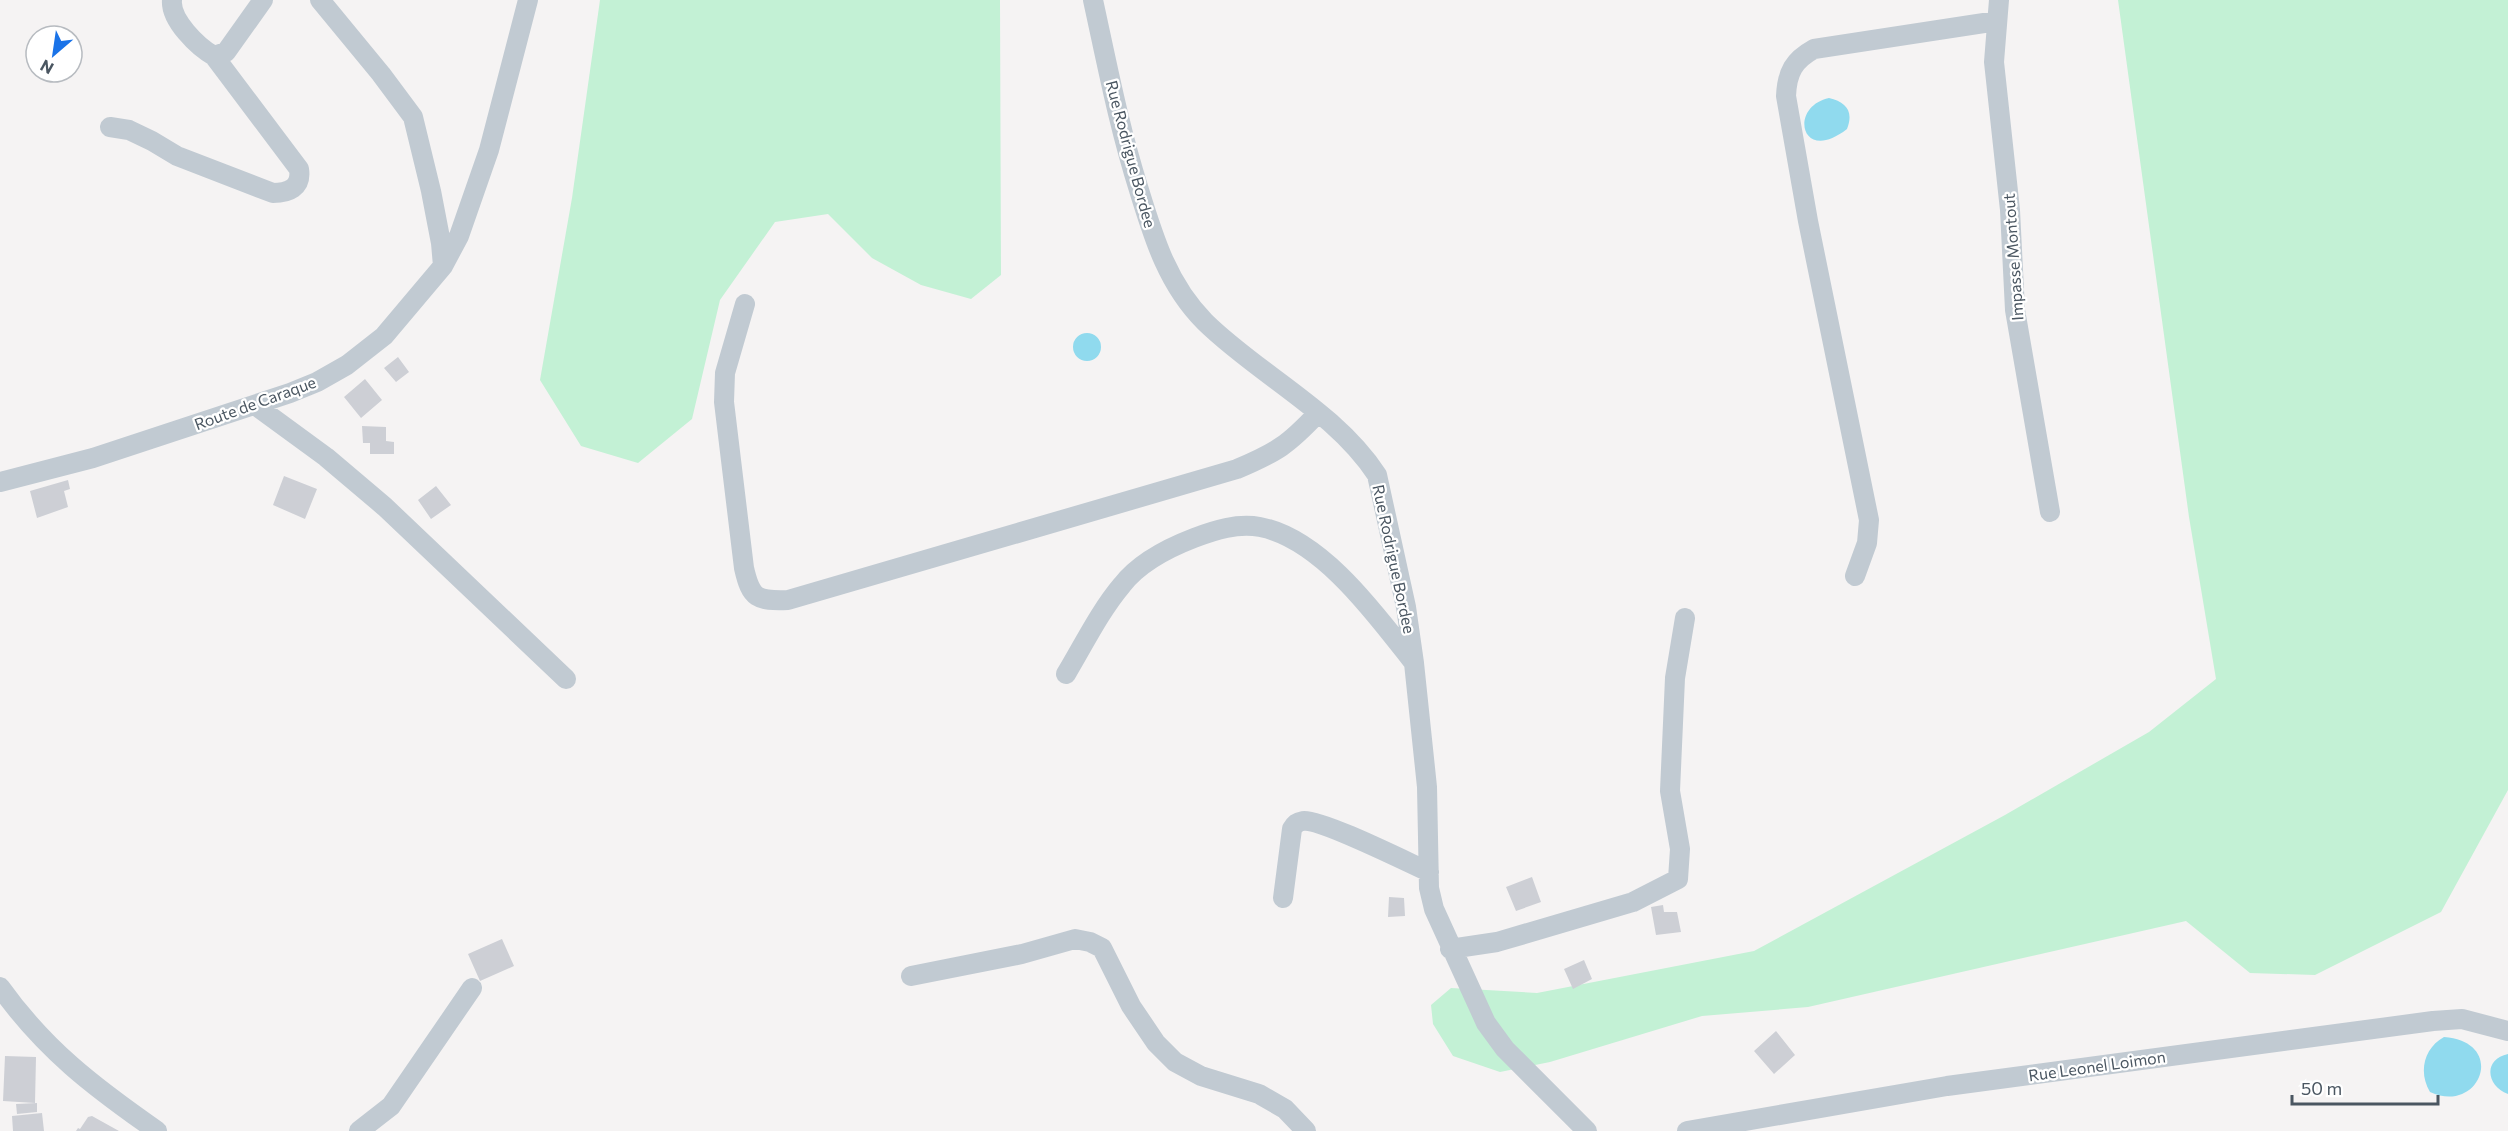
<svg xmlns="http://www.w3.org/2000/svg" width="2508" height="1131" font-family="Commissioner,sans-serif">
	<rect width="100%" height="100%" fill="#f5f3f3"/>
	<!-- green -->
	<path fill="#c3f1d5" d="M600,0H1000L1001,275L971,299L921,285L872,258L828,214L775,222L720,300L692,419L638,463L581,446L540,380L572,198Z
		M2118,0H2508V790L2441,912L2315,975L2250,973L2186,921L1808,1007L1702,1016L1550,1062L1500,1072L1453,1056L1433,1024L1431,1005L1451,988L1537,993L1754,951L2005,815L2149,732L2216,679L2189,517Z"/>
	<!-- water -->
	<path fill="#90daee" d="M1829,98C1846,102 1854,111 1847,129C1801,165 1788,107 1829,98Z
		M1073 347a14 14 0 1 1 28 0a14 14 0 1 1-28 0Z
		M2444,1037C2508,1042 2480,1115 2430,1092C2418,1072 2424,1048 2444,1037Z
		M2508,1054V1094C2486,1086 2483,1059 2508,1054Z"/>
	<!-- building -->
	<path fill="#cdcfd5" d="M398,357L409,372L396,382L384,368Z
		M365,379L382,400L361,418L344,397Z
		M362,426L386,427V441L394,442V454H370V443H363Z
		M284,476L317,489L305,519L273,505Z
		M68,480L70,489L64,491L68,507L37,518L30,491Z
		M436,486L451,505L431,519L418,500Z
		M1532,877L1541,902L1516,911L1506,887Z
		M1389,897L1404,898L1405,916L1388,917Z
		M1663,905L1664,912H1677L1681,932L1656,935L1651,907Z
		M502,939L514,966L480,981L468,954Z
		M1584,960L1592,979L1573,989L1564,969Z
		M1776,1031L1795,1055L1774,1074L1754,1051Z
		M5,1056L36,1057L35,1103L3,1101Z
		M37,1103V1112L17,1114L16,1104Z
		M42,1113L44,1131H13L12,1116Z
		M92,1116L119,1131H76L78,1128L80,1129L88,1117Z"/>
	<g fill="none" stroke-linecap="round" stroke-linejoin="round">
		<!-- minor -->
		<path stroke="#c1cad2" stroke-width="20" d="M172,0C170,20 198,47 214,56L226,52L263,0
			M320,0L381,74L413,117L431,191L441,243L443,266
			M1093,0C1107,64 1119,127 1139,190C1154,239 1168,285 1205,322C1259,375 1335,411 1377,475L1406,607L1414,663L1427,787L1429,888L1434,909L1486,1023L1505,1049L1587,1131
			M1999,0L1994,62L2010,210L2015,310L2050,512
			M110,127L129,130L152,141L177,156L273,193C288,193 302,188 299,169L214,56
			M745,304L725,373L724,402L744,568C751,599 757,601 788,600L1237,469C1277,452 1288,445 1318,413
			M255,405L326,457L385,507L566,679
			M0,482L93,458L290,393L317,382L347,365L384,336L443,266L459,236L489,150L528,0
			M1855,576L1867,543L1869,520L1808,221L1786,96C1787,72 1794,60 1814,49L1997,21
			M1066,674C1084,644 1100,611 1122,585C1139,563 1168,548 1194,538C1215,530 1237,523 1260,527C1322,539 1377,616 1414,663
			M1283,898L1292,829C1295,824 1297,822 1303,821C1319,818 1409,863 1429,872
			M1450,949L1497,942L1633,902L1678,879L1680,849L1670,791L1675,678L1685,618
			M911,976L1022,954L1075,939L1090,942L1102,948L1131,1006L1156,1043L1175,1062L1201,1076L1259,1094L1285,1109L1306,1131
			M0,987C45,1050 94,1087 157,1131
			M359,1131L391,1106L472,988
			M1687,1131L1947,1086L2433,1021L2462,1019L2508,1031"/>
	</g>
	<g text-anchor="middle" stroke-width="4.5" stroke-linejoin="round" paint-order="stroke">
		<!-- street labels -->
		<g font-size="16" fill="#4a5661" stroke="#fff">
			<text transform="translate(1131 154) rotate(75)" y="6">Rue Rodrigue Bordee</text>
			<text transform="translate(2013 257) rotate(-94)" y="6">Impasse Montout</text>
			<text transform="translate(255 403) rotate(-20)" y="6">Route de Caraque</text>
			<text transform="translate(1394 559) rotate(78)" y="6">Rue Rodrigue Bordee</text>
			<text transform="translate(2097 1066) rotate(-8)" y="6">Rue Leonel Loimon</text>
		</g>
	</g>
	<!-- north arrow -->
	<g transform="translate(54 54) rotate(209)"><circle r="28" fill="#ffffff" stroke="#b7bbc0" stroke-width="1.5"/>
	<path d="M0-4.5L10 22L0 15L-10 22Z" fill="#1a73e8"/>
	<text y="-9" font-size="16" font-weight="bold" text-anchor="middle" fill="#4a5661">N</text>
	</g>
	<!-- scale -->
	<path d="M2292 1095v9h146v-9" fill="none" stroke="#4a5661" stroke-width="3"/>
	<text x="2301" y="1095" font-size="18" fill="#4a5661" stroke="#ffffff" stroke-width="4.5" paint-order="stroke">50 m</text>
</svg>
